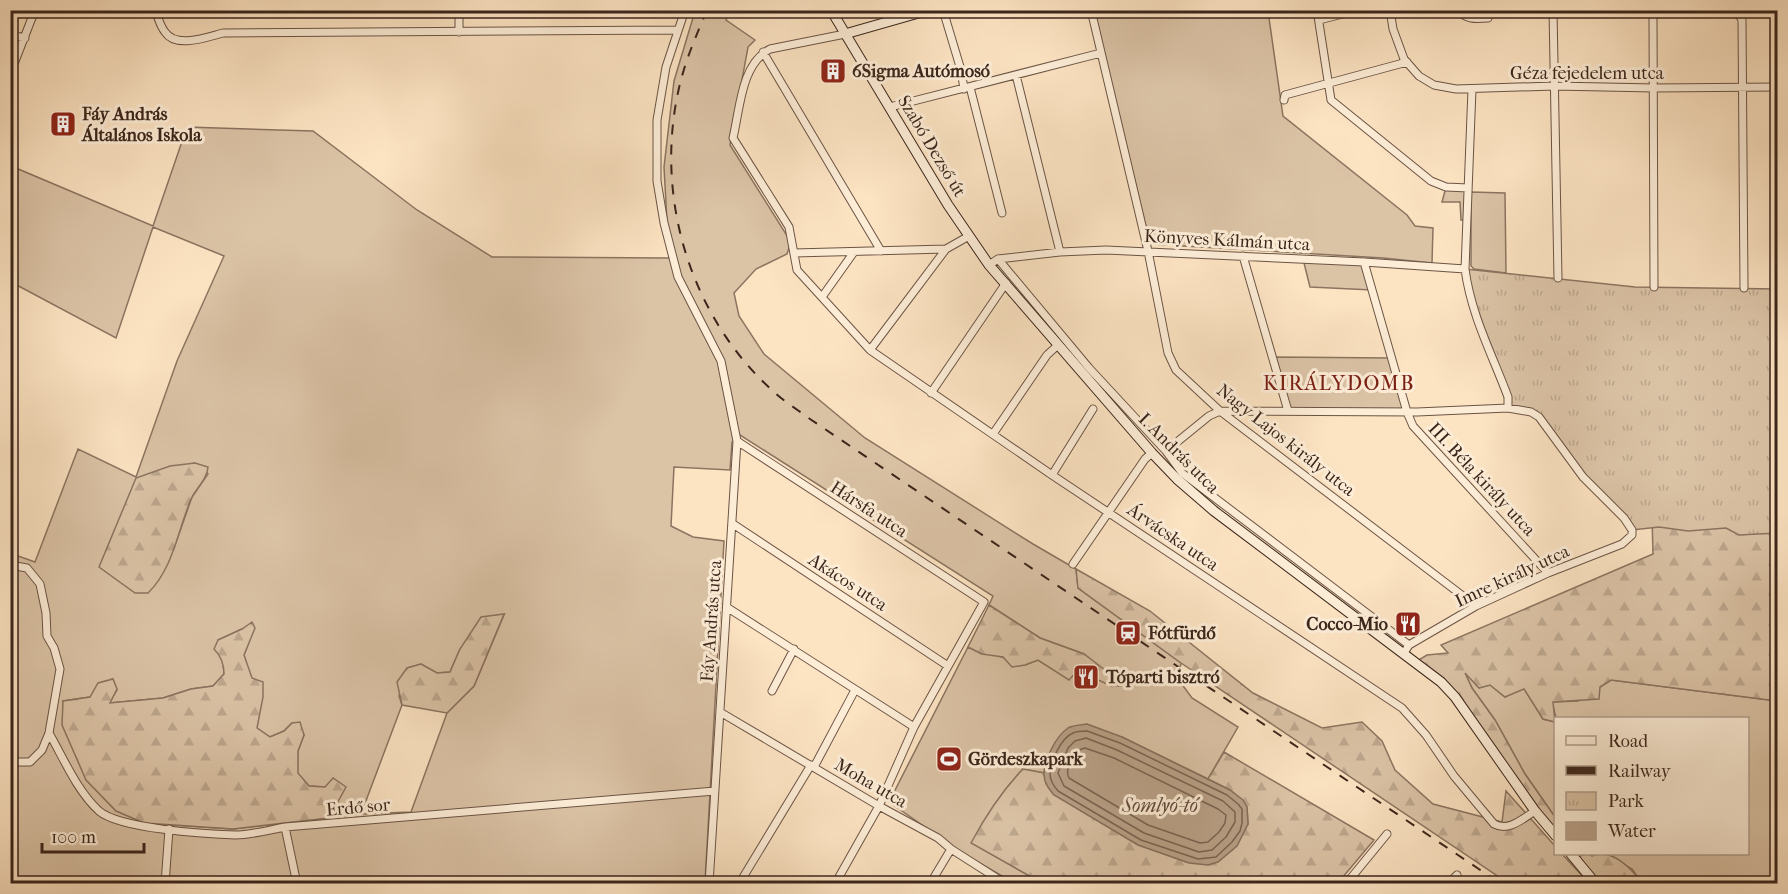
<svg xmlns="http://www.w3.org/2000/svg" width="1788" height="894" font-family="'IM FELL French Canon',serif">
	<defs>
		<pattern id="forest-firs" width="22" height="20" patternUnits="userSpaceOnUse" patternTransform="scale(1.5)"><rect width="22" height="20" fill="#dbc3a6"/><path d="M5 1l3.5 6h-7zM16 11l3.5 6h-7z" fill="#bda78e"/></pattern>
		<pattern id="park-tufts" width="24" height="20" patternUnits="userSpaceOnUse" patternTransform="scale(1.5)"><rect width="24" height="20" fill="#dbc3a6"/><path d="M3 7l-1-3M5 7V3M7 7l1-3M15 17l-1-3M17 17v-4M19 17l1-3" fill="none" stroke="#bda78e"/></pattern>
	</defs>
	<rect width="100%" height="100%" fill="#fce3c2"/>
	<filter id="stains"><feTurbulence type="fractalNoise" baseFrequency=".00333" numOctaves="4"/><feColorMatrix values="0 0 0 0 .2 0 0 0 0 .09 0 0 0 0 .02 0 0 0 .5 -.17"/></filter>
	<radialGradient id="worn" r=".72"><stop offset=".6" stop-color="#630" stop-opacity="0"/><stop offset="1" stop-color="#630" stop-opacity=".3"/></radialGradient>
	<!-- green -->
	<path fill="#dbc3a6" stroke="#8b7460" stroke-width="1.5" fill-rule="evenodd" d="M695,11H730L726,20L755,40L748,47L730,145L791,242L787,254L756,269L734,293L739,316L764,354L865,438L1033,544L1076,569L1078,588L1181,663L1178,679L1192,698L1238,727L1208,779L1122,737L1046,763L1044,773L1023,769C1002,791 986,815 972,843L1042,883H1014L964,854L889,802L968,647L982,654H993L1025,665L1038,660L1069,679L1077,671L1085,673L1111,686L1099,667L1084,654L1040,638L989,605L993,596L740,435L732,442L730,470L674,467L671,526L693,537L724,541L705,883H11L10,553L35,562L78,449L136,477L177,361L224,256L153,227L116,338L11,282V166L153,226L187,127L313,131L417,210L492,257L669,258L664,167L674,81ZM194,463L208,474L192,497L173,551ZM504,615L474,686L447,713L411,812L361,814L402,705L399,696L407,668L421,664L437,673L450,672L460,649ZM242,629L249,642L244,655C250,679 261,702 257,728L270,737L284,731L292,723L304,735L298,751L297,773L309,786L325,787L329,818L233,829L144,823L63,701L90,697L112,679L117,690L109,703L163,698L191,689L213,686L224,674C224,663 219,652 218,640Z
		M1094,11H1268L1283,116L1407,215L1415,226L1433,228L1432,263L1383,258L1150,244Z
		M1446,187L1468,188V220H1461L1460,202H1442Z
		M1471,192L1505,193L1506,273L1474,269L1471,266Z
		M1303,259L1364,262L1372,290L1310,287Z
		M1273,357L1391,358L1407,412L1288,411Z
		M1464,671L1479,688L1490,685L1505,697L1524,688L1543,719L1555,722V817L1525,774L1495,720L1472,688Z
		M1611,680L1777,701V883H1642L1632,869L1606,854H1748V718H1556L1552,702L1578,701Z"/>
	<!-- forest -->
	<path fill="url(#forest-firs)" stroke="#8b7460" stroke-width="1.5" d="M1777,311V701L1611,680L1600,687L1599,699L1553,702L1555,722L1543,719L1524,689L1505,697L1490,685L1479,688L1465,673L1472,688L1495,720L1525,774L1555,817V830L1531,800L1455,694L1417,661L1427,655L1448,653L1441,645L1653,554L1652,517Z
		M195,463L208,467C207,480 196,488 191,499C178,530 173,569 148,593H135L99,567L136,478L170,466Z
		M1076,569L1150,611L1253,693L1322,728L1362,722L1382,741L1395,770L1433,804L1502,822L1506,791L1555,846L1556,854H1562L1589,883H1508L1181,663L1078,588Z
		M989,605L1040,638L1084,654L1118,680L1121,686C1104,687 1093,674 1077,671L1069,680L1038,660L1025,665L1012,667L1003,657L982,654L968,647Z
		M504,614L474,686L447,713L402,705L397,682L407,668L421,664L437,673L450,672L460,649L481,617Z
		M252,622L255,628L244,655L252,678L263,682V697L257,728L270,737L284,731L292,723L300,722L304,735L298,751V773L309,786L325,787L333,778L346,787L329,818L233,829L144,823L116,811L86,780L62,725L63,701L90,697L98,683L113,679L117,689L110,703L163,698L191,689L213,686L224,674C224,665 221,656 214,649L218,640L242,629Z
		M1224,752L1374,840L1337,884L1042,883L971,843C986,815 1002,791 1023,769L1044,773L1046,784L1248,824L1247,807L1230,790L1208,779Z
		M1587,854L1592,856C1611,847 1632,869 1642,883H1599L1579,860L1580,856Z"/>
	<!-- park -->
	<path fill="url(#park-tufts)" stroke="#8b7460" stroke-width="1.5" d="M1465,269L1635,287L1777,289V533L1739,535L1726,528L1688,531L1659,527L1632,530L1583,477L1539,417L1508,408L1488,350Z"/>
	<!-- water -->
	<path fill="#baa289" stroke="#87705d" stroke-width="1.5" d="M1087,724L1122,737L1230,790L1243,800L1247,807L1248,824L1237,846L1218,862L1208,865L1189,863L1138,845L1054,795C1049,789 1044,783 1044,774C1044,760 1056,736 1068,728C1073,725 1081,725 1087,724Z"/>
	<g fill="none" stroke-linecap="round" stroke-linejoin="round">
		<!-- shore -->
		<path stroke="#7a6452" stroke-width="1.5" d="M1087,731L1120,743L1227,795L1238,804L1242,809V823L1240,831L1232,842L1216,857L1198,859L1141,840L1058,791C1054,786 1050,781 1050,774C1050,762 1061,738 1073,733C1077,731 1083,731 1087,731Z
			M1086,738L1117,750L1223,801L1235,812V822L1226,837L1212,850L1199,852L1144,833L1064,786L1058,773L1068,748L1075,741Z
			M1085,748L1114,758L1218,809L1226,815L1225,823L1219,832L1208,842L1200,843L1148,825L1069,778C1064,768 1074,750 1085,748Z"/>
		<defs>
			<path id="street" d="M155,10C158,17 160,26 165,32C176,49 207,37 223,33L677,30
				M685,10L666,67L657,120V181L664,223L678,277L721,361L737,441L709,884
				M943,10L961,70L964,89
				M1091,10L1148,251L1168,353L1176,370L1220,411L1476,606
				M1317,10L1331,100L1431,181L1446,187L1468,188
				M1390,10L1393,29L1404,59L1419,76L1434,85L1456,89L1554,86L1654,88L1778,87
				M1458,10C1466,20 1476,19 1488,18
				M1553,10L1558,278
				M1319,20L1358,10
				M459,32V10
				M845,34L770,49C741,64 740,109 733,138L789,227L797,270L870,350L1052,475L1402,708L1426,735L1454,776L1494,824C1509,832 1522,819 1535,811
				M10,35L25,38
				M763,52L881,251
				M10,74L35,10
				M1016,75L1060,252
				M970,87L1002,213
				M1472,89L1465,269C1471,315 1492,354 1508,397V408
				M1284,100L1285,95L1407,62
				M890,107L1101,53
				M794,253L946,249
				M1243,256L1288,411
				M998,259L1089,368L1166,451L1182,473L1409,645
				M1364,262L1407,412L1413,426L1548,573
				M989,265L998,259L1060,252L1106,250L1364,262L1465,269
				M1654,287L1653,17L1657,13L1662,11H1728L1739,15L1742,20L1744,288
				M822,297L854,252
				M870,350L946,249L969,236
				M931,393L1006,283
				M993,434L1047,355L1058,345
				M737,441L984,602L914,727L879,806L835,884
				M1166,451L1209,416L1220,411L1417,412L1508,408L1531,412L1539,417L1583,477L1624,518L1632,530V535L1622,544L1548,573L1476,606L1409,645L1404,653
				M1052,475L1093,409
				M733,524L948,666
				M1073,564L1145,459L1152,453
				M10,565L27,568L40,584L46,613L47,636L54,648L60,669L49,733L42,750L30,762H10
				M728,608L914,727
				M772,691L794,649
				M720,712L879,806L938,838L951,849L1006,884
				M49,733C64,759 77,791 99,811C120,829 206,834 235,835C251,835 269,830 285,827L715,791
				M814,767L855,690
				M285,827L297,884
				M165,884L169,829
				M739,884L811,765
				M930,884L951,849
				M1346,884L1387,834
				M1448,884L1457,875"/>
			<path id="secondary" d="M831,10L948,205L989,265L1152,453L1177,479L1214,511L1441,682L1455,697L1535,811L1556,836
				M845,34L929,10
				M1571,854L1596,884"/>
		</defs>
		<!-- street casing -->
		<use href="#street" stroke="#6b5445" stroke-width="9"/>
		<!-- secondary casing -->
		<use href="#secondary" stroke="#3b251b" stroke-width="11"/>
		<!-- street -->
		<use href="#street" stroke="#fdedd7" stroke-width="7"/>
		<!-- secondary -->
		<use href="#secondary" stroke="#fdedd7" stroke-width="9"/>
		<!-- rail -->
		<path stroke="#3b251b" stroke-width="2" stroke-dasharray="10 10" stroke-linecap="butt" d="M707,10C696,36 685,61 679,88C654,197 690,317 774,392C785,402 798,410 810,419L1501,884"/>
	</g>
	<!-- icons -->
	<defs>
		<symbol id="building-square" viewBox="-11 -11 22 22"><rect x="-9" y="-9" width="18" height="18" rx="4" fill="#8f2418" stroke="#fdedd7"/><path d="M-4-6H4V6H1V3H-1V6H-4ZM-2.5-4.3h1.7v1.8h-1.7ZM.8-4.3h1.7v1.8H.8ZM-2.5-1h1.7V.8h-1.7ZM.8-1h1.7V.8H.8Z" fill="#fff"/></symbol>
		<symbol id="restaurant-square" viewBox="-11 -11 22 22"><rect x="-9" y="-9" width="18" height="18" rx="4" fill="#8f2418" stroke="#fdedd7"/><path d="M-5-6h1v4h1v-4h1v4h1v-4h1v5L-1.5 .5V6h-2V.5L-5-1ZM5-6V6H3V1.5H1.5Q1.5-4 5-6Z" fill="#fff"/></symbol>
		<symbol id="station-square" viewBox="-11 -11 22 22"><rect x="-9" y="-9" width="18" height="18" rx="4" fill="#8f2418" stroke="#fdedd7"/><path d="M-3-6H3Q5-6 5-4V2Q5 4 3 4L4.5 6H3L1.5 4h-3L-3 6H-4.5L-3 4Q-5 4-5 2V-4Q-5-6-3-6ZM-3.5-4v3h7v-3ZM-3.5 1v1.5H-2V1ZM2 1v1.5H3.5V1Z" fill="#fff"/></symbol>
		<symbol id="stadium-square" viewBox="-11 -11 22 22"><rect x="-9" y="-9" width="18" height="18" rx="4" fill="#8f2418" stroke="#fdedd7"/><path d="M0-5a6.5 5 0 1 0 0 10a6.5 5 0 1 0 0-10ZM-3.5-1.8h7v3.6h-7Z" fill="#fff"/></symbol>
	</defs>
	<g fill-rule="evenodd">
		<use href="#building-square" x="818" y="56" width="30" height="30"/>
		<use href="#building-square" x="48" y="109" width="30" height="30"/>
		<use href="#restaurant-square" x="1393" y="609" width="30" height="30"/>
		<use href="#station-square" x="1113" y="618" width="30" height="30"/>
		<use href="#restaurant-square" x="1071" y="662" width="30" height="30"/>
		<use href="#stadium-square" x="934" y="744" width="30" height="30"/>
	</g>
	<g text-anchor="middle" stroke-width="6" stroke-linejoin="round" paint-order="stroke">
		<!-- poi labels -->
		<g font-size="18" font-weight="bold" fill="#3b251b" stroke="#fdedd7" text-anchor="start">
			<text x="852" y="77">6Sigma Autómosó</text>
			<text x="82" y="120">Fáy András<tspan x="82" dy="21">Általános Iskola</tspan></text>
			<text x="1388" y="630" text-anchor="end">Cocco-Mio</text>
			<text x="1148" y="639">Fótfürdő</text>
			<text x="1106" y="683">Tóparti bisztró</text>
			<text x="968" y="765">Gördeszkapark</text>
		</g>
		<!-- street labels -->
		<g font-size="18" fill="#3b251b" stroke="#fdedd7">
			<text x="1587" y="79">Géza fejedelem utca</text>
			<text transform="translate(932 146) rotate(59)" y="6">Szabó Dezső út</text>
			<text transform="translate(1227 240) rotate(3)" y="6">Könyves Kálmán utca</text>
			<text transform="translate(1286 440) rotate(38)" y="6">Nagy Lajos király utca</text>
			<text transform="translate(1179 453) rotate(45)" y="6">I. András utca</text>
			<text transform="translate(1482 479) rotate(47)" y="6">III. Béla király utca</text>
			<text transform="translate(869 509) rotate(33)" y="6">Hársfa utca</text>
			<text transform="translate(1173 537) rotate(34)" y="6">Árvácska utca</text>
			<text transform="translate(1512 576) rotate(-25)" y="6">Imre király utca</text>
			<text transform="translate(848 582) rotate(33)" y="6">Akácos utca</text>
			<text transform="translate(711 621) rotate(-86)" y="6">Fáy András utca</text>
			<text transform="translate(871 783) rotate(30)" y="6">Moha utca</text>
			<text transform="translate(358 807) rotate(-5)" y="6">Erdő sor</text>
		</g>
		<!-- neighbourhood labels -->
		<g font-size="20" letter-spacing="1.5" fill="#7a1f14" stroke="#fdedd7">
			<text x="1339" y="390">KIRÁLYDOMB</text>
		</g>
		<!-- water labels -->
		<g font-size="20" font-style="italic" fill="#614a3c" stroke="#fdedd7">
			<text x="1160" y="812">Somlyó-tó</text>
		</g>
	</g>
	<!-- margin -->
	<rect width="1788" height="894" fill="none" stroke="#fce3c2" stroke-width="36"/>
	<rect x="12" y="12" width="1764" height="870" fill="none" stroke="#3b251b" stroke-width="3"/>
	<rect x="18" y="18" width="1752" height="858" fill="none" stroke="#3b251b" stroke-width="1.5"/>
	<!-- legend -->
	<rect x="1554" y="717" width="195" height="138" fill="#fdedd7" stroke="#af9d8c" stroke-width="1.5"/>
	<rect x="1566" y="736" width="30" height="9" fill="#fdedd7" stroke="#af9d8c" stroke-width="1.5"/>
	<text x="1608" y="747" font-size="18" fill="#3b251b">Road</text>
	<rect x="1566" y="766" width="30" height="9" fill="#3b251b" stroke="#af9d8c" stroke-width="1.5"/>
	<text x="1608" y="777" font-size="18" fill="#3b251b">Railway</text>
	<rect x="1566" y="792" width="30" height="18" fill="url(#park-tufts)" stroke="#af9d8c" stroke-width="1.5"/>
	<text x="1608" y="807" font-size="18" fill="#3b251b">Park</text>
	<rect x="1566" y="822" width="30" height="18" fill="#baa289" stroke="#af9d8c" stroke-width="1.5"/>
	<text x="1608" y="837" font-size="18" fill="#3b251b">Water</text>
	<!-- scale -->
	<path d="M42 843v9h102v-9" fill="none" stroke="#3b251b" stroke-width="3"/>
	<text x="51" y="843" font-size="18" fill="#3b251b" stroke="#fdedd7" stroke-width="4.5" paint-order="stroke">100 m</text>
	<rect width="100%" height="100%" filter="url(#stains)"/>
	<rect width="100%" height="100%" fill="url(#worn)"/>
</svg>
